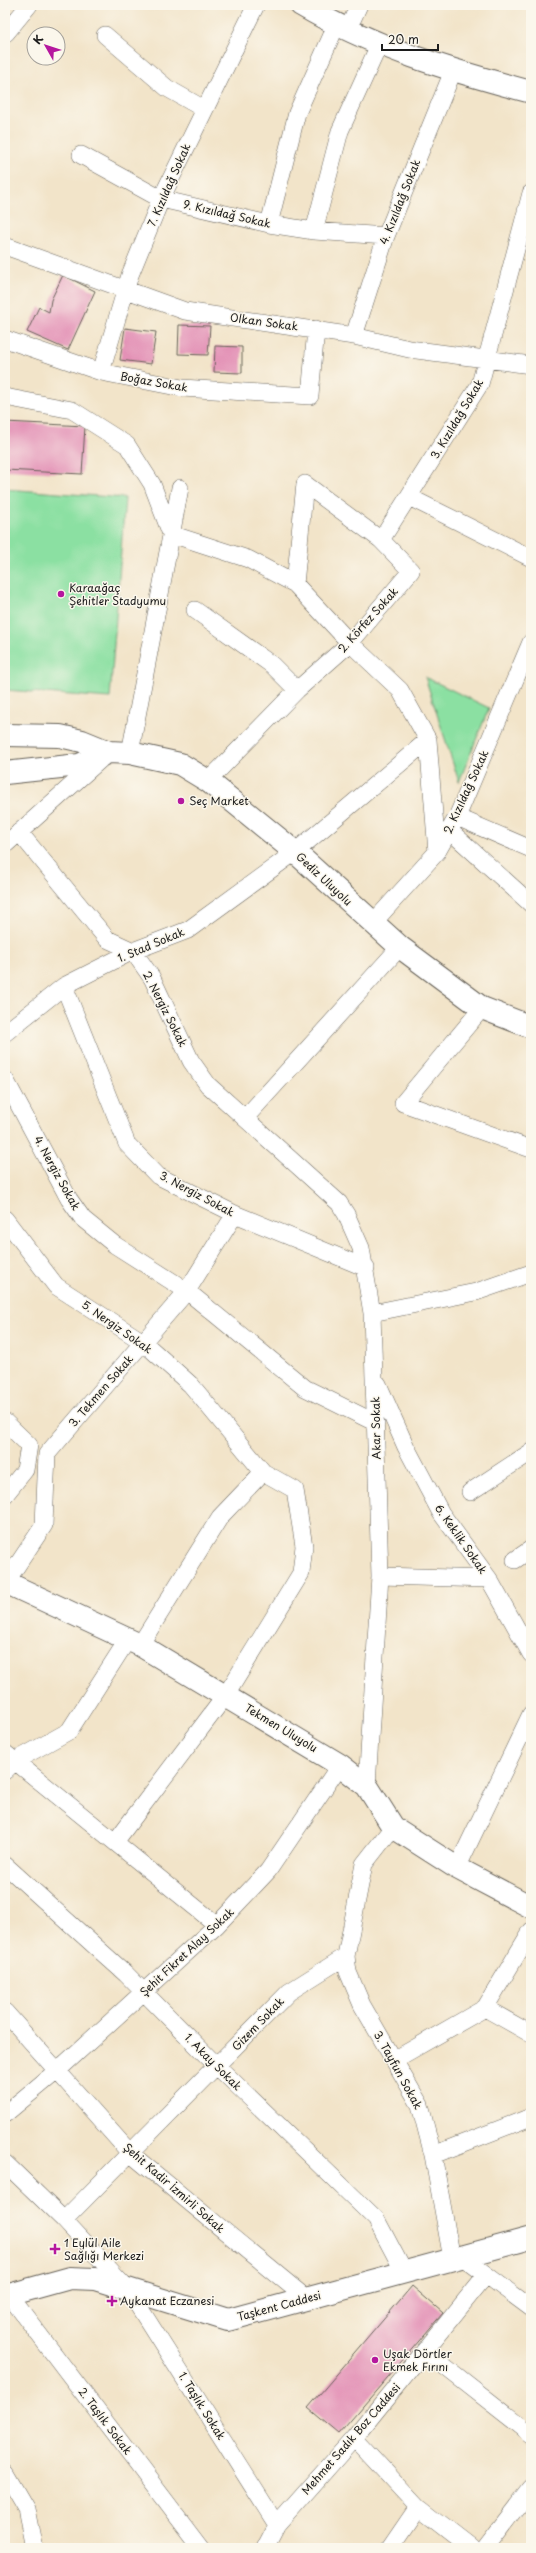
<svg xmlns="http://www.w3.org/2000/svg" width="536" height="2553" font-family="'Playpen Sans',sans-serif">
	<rect width="100%" height="100%" fill="#fbf7ec"/>
	<filter id="ink" filterUnits="userSpaceOnUse"><feTurbulence type="fractalNoise" baseFrequency=".025" numOctaves="2"/><feDisplacementMap in="SourceGraphic" scale="8" xChannelSelector="R" yChannelSelector="G"/><feConvolveMatrix kernelMatrix="1 2 1 2 8 2 1 2 1" color-interpolation-filters="sRGB"/></filter>
	<filter id="wash" filterUnits="userSpaceOnUse"><feTurbulence type="fractalNoise" baseFrequency=".012" numOctaves="4" result="noise"/><feDisplacementMap in="SourceGraphic" scale="16" xChannelSelector="R" yChannelSelector="G"/><feGaussianBlur stdDeviation="0.9" result="paint"/><feColorMatrix in="noise" values="0 0 0 0 0 0 0 0 0 0 0 0 0 0 0 0 0 1.4 0 .05"/><feComposite in="paint" operator="in"/></filter>
	<g filter="url(#wash)">
		<rect width="100%" height="100%" fill="#f2e4c9"/>
		<!-- green -->
		<path fill="#8be0a2" stroke="#547e5f" d="M5,489L125,498L110,698L5,690Z
			M425,677L489,708L459,782Z"/>
		<g id="blocks">
			<!-- building -->
			<path fill="#e391b6" d="M63,275L95,291L68,350L27,332L39,307L49,312L51,300Z
				M179,325L210,326L208,355L178,354Z
				M125,328L156,332L151,364L120,360Z
				M215,346L242,347V373L214,372Z
				M5,422L85,426L82,474L5,470Z
				M412,2286L443,2313L339,2434L308,2408Z"/>
		</g>
	</g>
	<g filter="url(#ink)">
		<use href="#blocks" fill-opacity="0" stroke="#676259" stroke-width="1"/>
		<g fill="none" stroke-linecap="round" stroke-linejoin="round">
			<defs>
				<path id="street" d="M347,31L359,5
					M6,33L29,5
					M105,35L167,88L204,109
					M81,155L161,199L269,224L314,231L386,236
					M269,224L297,113L336,26
					M314,231L340,131L379,45
					M5,246L185,311L354,336L409,349L531,365
					M354,336L386,236L453,71
					M5,339L101,372L182,388L310,396L316,329
					M101,372L130,275L161,199L256,5
					M5,397L72,410L127,445L152,484L171,534L248,559L295,584L350,643L400,690L428,740L437,852
					M409,497L531,558
					M381,540L480,384L531,193
					M295,584L305,484
					M195,610L272,665L297,690
					M130,753L180,488
					M208,781L297,690L350,643L411,571L381,540L305,484
					M457,817L531,849
					M449,830L531,904
					M19,832L107,939L133,951L152,978L191,1061L208,1085L339,1203L346,1214L361,1248L372,1313L380,1576L367,1786
					M5,845L100,760
					M372,924L437,852L457,817L531,642
					M64,986L127,1144L158,1176L235,1214L366,1268
					M482,1008L403,1103L531,1149
					M5,1033L64,986L133,951L188,930L295,852L428,740
					M5,1079L69,1199L83,1219L115,1245L187,1291L305,1388L376,1423
					M245,1118L400,947
					M5,1219L56,1286L143,1342L191,1385L263,1472L295,1490L304,1546L301,1573L226,1695L115,1842
					M372,1313L476,1292L531,1273
					M378,1384L406,1447L441,1513L489,1579L531,1654
					M5,1422L29,1445L25,1470L5,1495
					M470,1492L531,1452
					M515,1560L531,1549
					M380,1576L489,1579
					M6,1582L44,1525L47,1454L187,1291L235,1214
					M140,1645L220,1517L263,1472
					M5,1753L217,1925
					M5,1771L15,1761L69,1731L128,1639
					M5,1865L126,1974L218,2067L376,2219L404,2272
					M457,1868L531,1714
					M346,1956L348,1972L362,2005L420,2105L433,2155L452,2259
					M485,2008L531,2034
					M5,2012L131,2154L307,2299
					M394,2060L485,2008L531,1931
					M5,2114L58,2070L217,1925L268,1871L340,1765
					M433,2155L531,2117
					M5,2163L64,2220L127,2288L277,2525
					M64,2220L289,1992L346,1956L364,1864L393,1827
					M461,2256L531,2308
					M9,2295L201,2548
					M425,2351L531,2434
					M354,2438L418,2507L471,2548
					M5,2473L26,2509L34,2548
					M265,2548L277,2525L354,2438L486,2275
					M390,2548L418,2507
					M485,2548L531,2488"/>
				<path id="secondary" d="M301,5C374,48 449,70 531,92
					M5,735L60,736L82,741L109,752L130,753L180,764L208,781L295,852L400,947L482,1008L531,1027
					M5,773L79,765L109,752
					M5,1582L140,1645L340,1765L367,1786L393,1827L457,1868L531,1907
					M5,2296L70,2278L95,2279L228,2320L531,2238"/>
			</defs>
			<!-- street casing -->
			<use href="#street" stroke="#676259" stroke-width="18"/>
			<!-- secondary casing -->
			<use href="#secondary" stroke="#676259" stroke-width="24"/>
			<!-- street -->
			<use href="#street" stroke="#fff" stroke-width="17"/>
			<!-- secondary -->
			<use href="#secondary" stroke="#fff" stroke-width="22"/>
		</g>
	</g>
	<!-- markers -->
	<g fill="#b5179e" stroke="#fbf7ec" stroke-width="1.5">
		<circle cx="61" cy="594" r="4"/>
		<circle cx="181" cy="801" r="4"/>
		<path d="M53 2243h4v4h4v4h-4v4h-4v-4h-4v-4h4z"/>
		<path d="M110 2295h4v4h4v4h-4v4h-4v-4h-4v-4h4z"/>
		<circle cx="375" cy="2360" r="4"/>
	</g>
	<g text-anchor="middle" stroke-width="3" stroke-linejoin="round" paint-order="stroke">
		<!-- street labels -->
		<g font-size="11" fill="#1c1c1c" stroke="#fbf7ec">
			<text transform="translate(169 185) rotate(-66)" y="4">7. Kızıldağ Sokak</text>
			<text transform="translate(400 202) rotate(-68)" y="4">4. Kızıldağ Sokak</text>
			<text transform="translate(227 214) rotate(13)" y="4">9. Kızıldağ Sokak</text>
			<text transform="translate(264 322) rotate(8)" y="4">Olkan Sokak</text>
			<text transform="translate(154 382) rotate(10)" y="4">Boğaz Sokak</text>
			<text transform="translate(457 419) rotate(-59)" y="4">3. Kızıldağ Sokak</text>
			<text transform="translate(368 620) rotate(-48)" y="4">2. Körfez Sokak</text>
			<text transform="translate(466 792) rotate(-65)" y="4">2. Kızıldağ Sokak</text>
			<text transform="translate(324 879) rotate(43)" y="4">Gediz Uluyolu</text>
			<text transform="translate(151 945) rotate(-23)" y="4">1. Stad Sokak</text>
			<text transform="translate(165 1009) rotate(63)" y="4">2. Nergiz Sokak</text>
			<text transform="translate(57 1173) rotate(61)" y="4">4. Nergiz Sokak</text>
			<text transform="translate(197 1194) rotate(28)" y="4">3. Nergiz Sokak</text>
			<text transform="translate(117 1327) rotate(35)" y="4">5. Nergiz Sokak</text>
			<text transform="translate(101 1391) rotate(-49)" y="4">3. Tekmen Sokak</text>
			<text transform="translate(376 1428) rotate(-91)" y="4">Akar Sokak</text>
			<text transform="translate(461 1539) rotate(55)" y="4">6. Keklik Sokak</text>
			<text transform="translate(281 1728) rotate(31)" y="4">Tekmen Uluyolu</text>
			<text transform="translate(187 1952) rotate(-43)" y="4">Şehit Fikret Alay Sokak</text>
			<text transform="translate(258 2024) rotate(-46)" y="4">Gizem Sokak</text>
			<text transform="translate(213 2062) rotate(45)" y="4">1. Akay Sokak</text>
			<text transform="translate(398 2070) rotate(61)" y="4">3. Tayfun Sokak</text>
			<text transform="translate(174 2188) rotate(41)" y="4">Şehit Kadir İzmirli Sokak</text>
			<text transform="translate(279 2306) rotate(-15)" y="4">Taşkent Caddesi</text>
			<text transform="translate(202 2406) rotate(58)" y="4">1. Taşlık Sokak</text>
			<text transform="translate(105 2421) rotate(53)" y="4">2. Taşlık Sokak</text>
			<text transform="translate(351 2439) rotate(-49)" y="4">Mehmet Sadık Boz Caddesi</text>
		</g>
		<!-- poi labels -->
		<g font-size="11" fill="#1c1c1c" stroke="#fbf7ec" text-anchor="start">
			<text x="69" y="592">Karaağaç<tspan x="69" dy="13">Şehitler Stadyumu</tspan></text>
			<text x="189" y="805">Seç Market</text>
			<text x="64" y="2247">1 Eylül Aile<tspan x="64" dy="13">Sağlığı Merkezi</tspan></text>
			<text x="120" y="2305">Aykanat Eczanesi</text>
			<text x="383" y="2358">Uşak Dörtler<tspan x="383" dy="13">Ekmek Fırını</tspan></text>
		</g>
	</g>
	<!-- margin -->
	<rect width="536" height="2553" fill="none" stroke="#fbf7ec" stroke-width="20"/>
	<!-- north arrow -->
	<g transform="translate(46 46) rotate(309)"><circle r="19" fill="#fbf7ec" stroke="#a29f99"/>
	<path d="M0-3L7 15L0 10L-7 15Z" fill="#b5179e"/>
	<text y="-6" font-size="11" font-weight="bold" text-anchor="middle" fill="#1c1c1c">K</text>
	</g>
	<!-- scale -->
	<path d="M382 44v6h56v-6" fill="none" stroke="#1c1c1c" stroke-width="2"/>
	<text x="388" y="44" font-size="12" fill="#1c1c1c" stroke="#fbf7ec" stroke-width="3" paint-order="stroke">20 m</text>
</svg>
